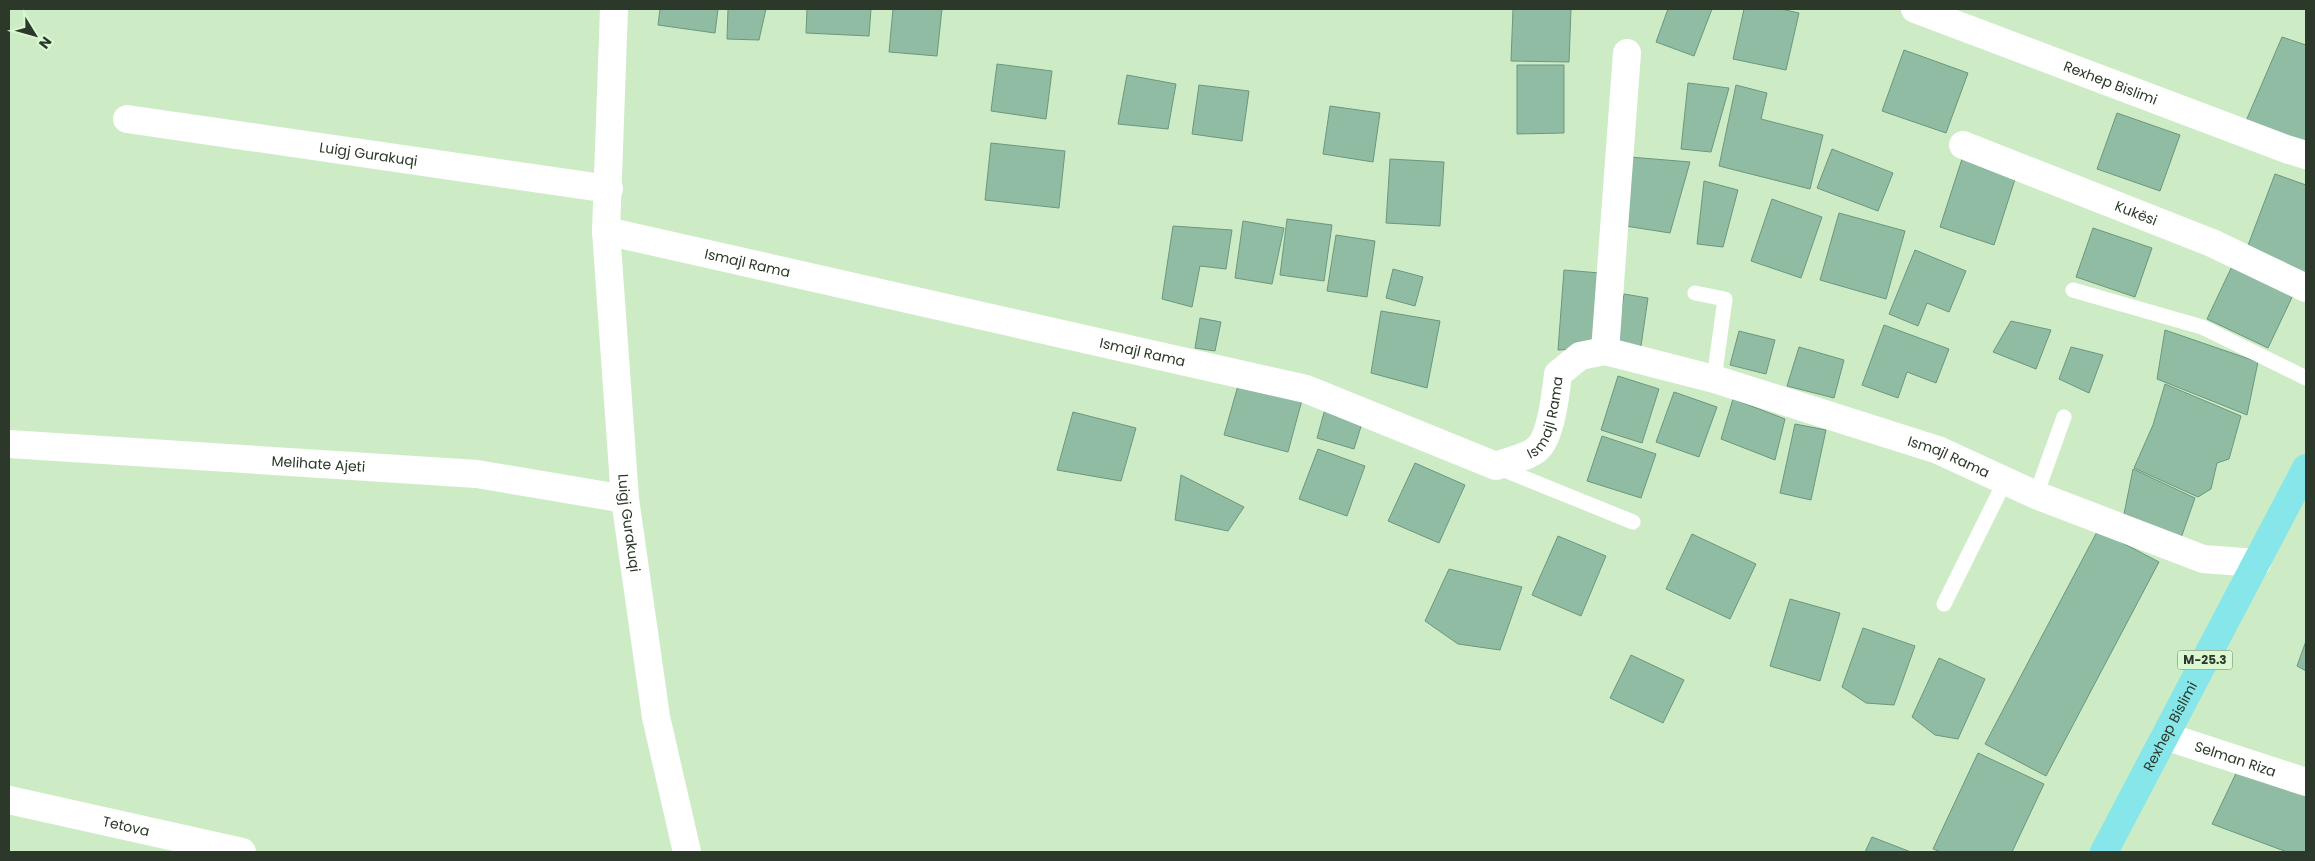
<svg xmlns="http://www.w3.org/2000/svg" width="2315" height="861" font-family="Poppins,sans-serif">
	<rect width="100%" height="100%" fill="#cdecc6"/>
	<!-- building -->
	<path fill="#8fbca2" stroke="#6b977e" d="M660,9H718L715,33L658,25Z
		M728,9H766L759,40L727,39Z
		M807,9H871L869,36L806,33Z
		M893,9H942L937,56L889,52Z
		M1513,9H1571L1569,62L1511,61Z
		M1668,9H1712L1694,56L1656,42Z
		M1744,9H1781L1799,13L1786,70L1733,59Z
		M2282,37L2306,45V144L2246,121Z
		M1904,50L1968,73L1946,133L1882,111Z
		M997,64L1052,71L1046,119L991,111Z
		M1517,65H1564V133L1517,134Z
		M1127,75L1176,84L1168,129L1118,124Z
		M1688,83L1729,88L1711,152L1681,149Z
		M1199,85L1249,91L1242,141L1192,134Z
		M1736,85L1767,93L1761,119L1823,135L1810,189L1719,166Z
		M1330,106L1380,113L1373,162L1323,154Z
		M2117,113L2180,135L2160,191L2097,169Z
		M991,143L1065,151L1059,208L985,200Z
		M1832,149L1893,173L1878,211L1817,188Z
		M1630,157L1690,162L1670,233L1619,225Z
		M1390,159L1444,162L1440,226L1386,223Z
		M1962,159L2016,176L1994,245L1940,227Z
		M2275,174L2306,185V276L2247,248Z
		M1704,181L1738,190L1723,247L1697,244Z
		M1772,199L1822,217L1801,278L1751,261Z
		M1839,213L1905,231L1886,299L1820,280Z
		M1287,219L1332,225L1324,281L1280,275Z
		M1243,221L1284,228L1272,284L1235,278Z
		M1173,226L1232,230L1226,269L1200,266L1192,307L1162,299Z
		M2093,228L2152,248L2135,297L2076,277Z
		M1336,235L1375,241L1367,297L1327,291Z
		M1915,250L1966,271L1949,312L1927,303L1918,326L1889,314Z
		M2234,262L2295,291L2268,348L2207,319Z
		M1393,269L1423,277L1415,306L1386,298Z
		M1564,270L1600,273L1594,348L1558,350Z
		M1624,294L1648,298L1641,346L1617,343Z
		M1381,311L1440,321L1427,388L1371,373Z
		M1200,318L1221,322L1215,351L1195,348Z
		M2011,321L2051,330L2036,369L1993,352Z
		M1884,325L1949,349L1936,383L1907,372L1898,398L1862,385Z
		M2165,330L2258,362L2247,415L2157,379Z
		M1739,331L1775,340L1766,374L1730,365Z
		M1799,347L1844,360L1834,398L1787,386Z
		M2071,347L2103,355L2089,393L2059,379Z
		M1618,376L1659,389L1642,443L1601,430Z
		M1239,382L1302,400L1288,452L1224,435Z
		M2165,384L2241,416L2229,459L2217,463L2211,489L2198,497L2134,468L2153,425Z
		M1674,392L1717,407L1699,457L1656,442Z
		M1733,399L1785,419L1775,460L1721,439Z
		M1325,409L1363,420L1354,449L1317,438Z
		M1073,412L1136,428L1121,481L1057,470Z
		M1795,424L1826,430L1811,500L1780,493Z
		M1602,436L1656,454L1641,498L1587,481Z
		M1318,449L1365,466L1347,516L1299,499Z
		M1415,463L1465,485L1439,543L1388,521Z
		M2133,469L2195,498L2181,538L2124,514Z
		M1181,475L1244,507L1228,531L1175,520Z
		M2098,530L2159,562L2046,776L1985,744Z
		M1692,534L1756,564L1730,619L1666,589Z
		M1558,536L1606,556L1581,616L1532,595Z
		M1449,569L1522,587L1500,650L1458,644L1425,621Z
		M1790,599L1840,613L1820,681L1770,666Z
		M1863,628L1915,646L1894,705L1866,703L1842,687Z
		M2306,641V671L2297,666Z
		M1631,655L1684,680L1663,723L1610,698Z
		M1939,658L1985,679L1958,739L1935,735L1912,717Z
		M1978,753L2044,784L2012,852H1941L1933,849Z
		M2239,767L2306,791V852H2287L2212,824Z
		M1872,837L1911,852H1865Z"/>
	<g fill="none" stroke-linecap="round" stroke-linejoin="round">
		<!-- service -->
		<path stroke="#fff" stroke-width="15" d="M2073,290L2202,327L2306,378
			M1695,293L1725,299L1714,379
			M1497,467L1633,522
			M2036,495L2064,417
			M1944,604L2005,481"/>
		<!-- minor -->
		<g stroke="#fff" stroke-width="28">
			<path id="s1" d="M614,9L606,231L625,499L656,717L687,852"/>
			<path id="s2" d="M1915,9L2286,149L2306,155"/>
			<path id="s3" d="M127,119L609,189"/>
			<path id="s4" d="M1963,145L2212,243L2306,288"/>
			<path id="s5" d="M606,231L1306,389L1496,466C1506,462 1531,456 1538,448C1551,436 1556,392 1558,374L1580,356L1605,351L1714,379L1938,450L2036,495L2203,559L2257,563"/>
			<path d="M1605,351L1627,53"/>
			<path id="s6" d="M9,444L477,474L625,499"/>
			<path id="s7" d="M2165,736L2306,782"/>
			<path id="s8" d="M9,800L242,852"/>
		</g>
		<!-- primary -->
		<path stroke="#87e6ea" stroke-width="28" id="s9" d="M2104,852L2306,468"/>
	</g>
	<g text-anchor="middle" stroke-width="4" stroke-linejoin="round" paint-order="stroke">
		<!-- shield labels -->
		<rect fill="#daf9d3" stroke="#60725c" stroke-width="1" x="2177.5" y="650.5" width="55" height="19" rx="4"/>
		<g font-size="12" font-weight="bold" fill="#2c3829">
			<text x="2205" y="664">M-25.3</text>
		</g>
		<!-- street labels -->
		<g font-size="14" fill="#2c3829" stroke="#daf9d3">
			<text dy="5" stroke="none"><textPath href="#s2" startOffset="209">Rexhep Bislimi</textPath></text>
			<text dy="5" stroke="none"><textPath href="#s3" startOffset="244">Luigj Gurakuqi</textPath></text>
			<text dy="5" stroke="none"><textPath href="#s4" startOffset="186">Kukësi</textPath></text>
			<text dy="5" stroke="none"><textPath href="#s5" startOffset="145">Ismajl Rama</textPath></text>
			<text dy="5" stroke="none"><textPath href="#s5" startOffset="550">Ismajl Rama</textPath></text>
			<text dy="5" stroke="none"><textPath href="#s5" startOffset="1000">Ismajl Rama</textPath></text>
			<text dy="5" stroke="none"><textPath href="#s5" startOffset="1460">Ismajl Rama</textPath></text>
			<text dy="5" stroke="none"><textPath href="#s6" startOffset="310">Melihate Ajeti</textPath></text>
			<text dy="5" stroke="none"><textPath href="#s1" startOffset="515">Luigj Gurakuqi</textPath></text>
			<text dy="5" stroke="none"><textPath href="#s9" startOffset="142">Rexhep Bislimi</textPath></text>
			<text dy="5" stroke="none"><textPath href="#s7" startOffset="74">Selman Riza</textPath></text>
			<text dy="5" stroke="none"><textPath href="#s8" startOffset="120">Tetova</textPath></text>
		</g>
	</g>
	<!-- border -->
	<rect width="2315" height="861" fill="none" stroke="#2c3829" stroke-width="20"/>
	<!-- north arrow -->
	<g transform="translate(35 35) rotate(127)" stroke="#daf9d3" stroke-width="4" paint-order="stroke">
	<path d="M0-4L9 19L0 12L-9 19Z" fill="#2c3829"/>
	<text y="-8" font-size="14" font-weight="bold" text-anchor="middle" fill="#2c3829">N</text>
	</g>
</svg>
